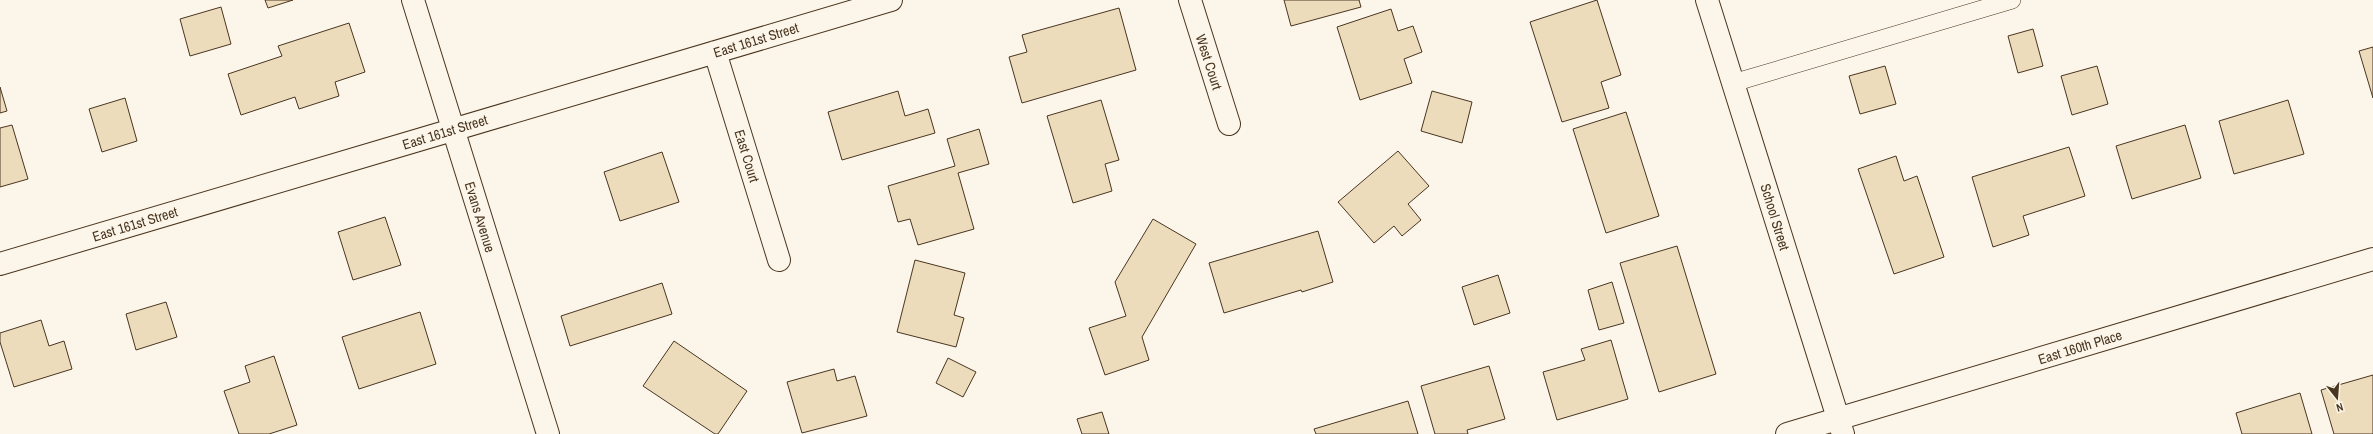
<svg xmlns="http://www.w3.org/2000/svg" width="2373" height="434" font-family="'Archivo Narrow',sans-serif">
	<rect width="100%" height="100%" fill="#fbf6e9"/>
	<!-- building -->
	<path fill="#ecdcbc" stroke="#4a3520" d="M265,0H293L268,8Z
		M1284,0H1359L1361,7L1291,26Z
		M1597,0L1621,75L1601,82L1609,108L1562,122L1530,22Z
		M221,7L231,44L190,56L180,19Z
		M1119,8L1136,70L1022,103L1009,57L1027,52L1022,35Z
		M1391,9L1398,31L1413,26L1422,52L1404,59L1412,83L1360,100L1337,27Z
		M349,23L365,72L335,82L339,96L299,109L295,97L241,115L228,74L282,56L278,46Z
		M2033,29L2043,66L2018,73L2008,36Z
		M2373,47V98L2359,51Z
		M1885,66L1896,104L1860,114L1849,76Z
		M2097,66L2108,104L2072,115L2061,76Z
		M0,87L7,111L0,113Z
		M898,91L905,116L928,109L935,133L842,160L828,112Z
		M1432,91L1472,102L1462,143L1421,131Z
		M125,98L137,141L102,152L89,109Z
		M1101,100L1119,160L1105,164L1112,191L1073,203L1047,116Z
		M2288,100L2304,154L2234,174L2219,121Z
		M1626,112L1659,216L1606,233L1573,129Z
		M12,125L28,179L0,187V128Z
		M2185,125L2201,178L2132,199L2116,146Z
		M979,129L989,164L958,173L974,229L918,245L910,219L898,222L888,186L955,166L947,139Z
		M2069,147L2085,196L2023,216L2029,235L1993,247L1972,177Z
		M1398,151L1429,186L1408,204L1421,220L1402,236L1394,226L1374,243L1338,202Z
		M662,152L679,202L620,221L604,172Z
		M1896,156L1904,181L1917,176L1944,257L1894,274L1858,169Z
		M385,217L401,265L353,280L338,232Z
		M1153,219L1196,244L1142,337L1149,360L1105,375L1089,328L1126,316L1115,282Z
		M1318,231L1333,282L1302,292L1301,290L1224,313L1209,263Z
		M1677,246L1716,374L1659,392L1620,263Z
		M915,260L965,273L954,315L964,318L956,347L897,332Z
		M1498,275L1510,313L1474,325L1462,287Z
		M1612,282L1624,323L1599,330L1588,290Z
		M662,283L672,314L570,346L561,316Z
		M166,302L177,337L136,350L126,314Z
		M420,312L436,364L359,389L342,337Z
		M41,320L49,346L64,341L72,369L14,387L0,342V333Z
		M1611,340L1628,399L1557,420L1543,372L1585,360L1581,349Z
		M674,341L747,391L718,434H715L643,386Z
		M274,356L297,425L269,434H239L224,391L250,382L245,366Z
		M948,358L976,372L963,397L936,383Z
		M1489,366L1505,419L1467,430L1468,434H1435L1421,386Z
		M834,369L837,381L855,376L867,416L802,433L787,382Z
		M2373,375V434H2334L2321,390Z
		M2300,393L2312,434H2242L2236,413Z
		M1408,401L1418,434H1316L1314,429Z
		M1102,412L1109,434H1082L1077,419Z"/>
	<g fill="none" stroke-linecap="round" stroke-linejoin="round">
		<defs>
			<path id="service" d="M1733,83L2012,0"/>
			<path id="minor" d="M413,0L548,434
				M1190,0L1229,124
				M1707,0L1843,434
				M715,52L779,260
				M0,264L891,0
				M1787,434L2373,259"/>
		</defs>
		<!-- service casing -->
		<use href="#service" stroke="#4a3520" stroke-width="18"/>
		<!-- minor casing -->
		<use href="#minor" stroke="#4a3520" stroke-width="24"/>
		<!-- service -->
		<use href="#service" stroke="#fbf6e9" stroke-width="17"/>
		<!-- minor -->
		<use href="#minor" stroke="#fbf6e9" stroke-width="22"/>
	</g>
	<g text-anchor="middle" stroke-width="3" stroke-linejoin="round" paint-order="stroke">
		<!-- street labels -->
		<g font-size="14" fill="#4a3520" stroke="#fbf6e9">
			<text transform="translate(756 40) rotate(-17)" y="5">East 161st Street</text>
			<text transform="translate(1209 62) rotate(72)" y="5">West Court</text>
			<text transform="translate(445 132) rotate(-17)" y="5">East 161st Street</text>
			<text transform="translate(747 156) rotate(73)" y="5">East Court</text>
			<text transform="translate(480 217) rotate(73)" y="5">Evans Avenue</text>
			<text transform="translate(1775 217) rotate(73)" y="5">School Street</text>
			<text transform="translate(135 224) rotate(-17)" y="5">East 161st Street</text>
			<text transform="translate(2080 347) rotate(-17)" y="5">East 160th Place</text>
		</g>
	</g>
	<!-- north arrow -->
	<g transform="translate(2337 398) rotate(163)" stroke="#fbf6e9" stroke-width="3" paint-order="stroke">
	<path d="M0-3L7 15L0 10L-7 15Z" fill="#4a3520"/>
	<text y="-6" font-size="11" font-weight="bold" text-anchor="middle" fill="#4a3520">N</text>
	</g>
</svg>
